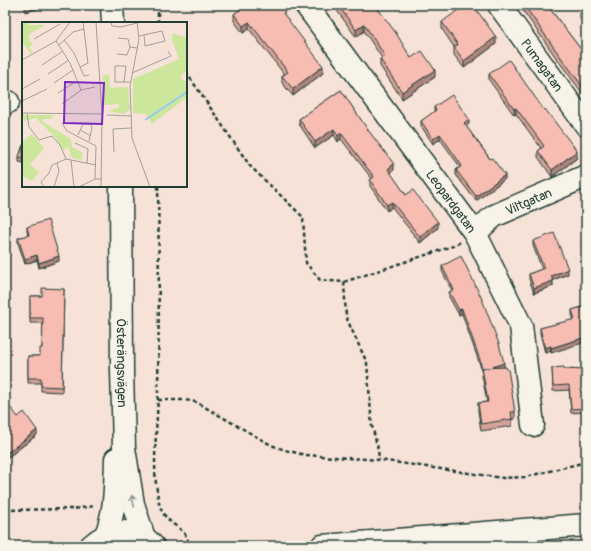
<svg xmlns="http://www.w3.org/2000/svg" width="591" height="551" font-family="Pangolin,sans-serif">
	<rect width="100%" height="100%" fill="#f7e2d8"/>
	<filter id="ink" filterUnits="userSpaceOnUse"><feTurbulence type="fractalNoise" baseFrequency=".025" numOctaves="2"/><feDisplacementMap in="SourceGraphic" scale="8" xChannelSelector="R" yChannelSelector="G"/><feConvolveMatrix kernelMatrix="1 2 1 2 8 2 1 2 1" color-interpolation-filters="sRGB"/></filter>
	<g filter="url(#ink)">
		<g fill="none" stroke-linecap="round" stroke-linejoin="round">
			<defs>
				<g id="minor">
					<path d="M112,5L113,23"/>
					<path id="s1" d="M306,5L475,233L521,326L533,425"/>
					<path id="s2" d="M499,5L586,125"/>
					<path d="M5,102H8"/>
					<path id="s3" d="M121,186L122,371L124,448L133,504L144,538"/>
					<path id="s4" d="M475,233L494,216L586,176"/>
					<path d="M106,535C116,509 115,486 116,459"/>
				</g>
				<path id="major" d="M91,546C109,529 135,526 153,546
					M322,546L586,525"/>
			</defs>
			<!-- minor casing -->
			<use href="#minor" stroke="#1f3d34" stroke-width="25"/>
			<!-- major casing -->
			<use href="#major" stroke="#1f3d34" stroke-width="25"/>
			<!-- path -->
			<path stroke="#1f3d34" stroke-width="2.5" stroke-dasharray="4 3" stroke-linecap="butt" d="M158,5V23
				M186,72L250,166L303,217L306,263L320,280L344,282L346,317L367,363L372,426L378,449L379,460
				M158,186C159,253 159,320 158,387C158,419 153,452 156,484C158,495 158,507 165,516C174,528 187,528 189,546
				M344,282L456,245L460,242
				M158,400H185L196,402L271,445L285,450L305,455L379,460L503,478L525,477L586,462
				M5,510L74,509L94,506"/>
			<!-- minor -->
			<use href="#minor" stroke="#f7f3e8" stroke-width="22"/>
			<!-- major -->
			<use href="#major" stroke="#f7f3e8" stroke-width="22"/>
		</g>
		<!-- wall -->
		<path fill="#d4a299" stroke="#1f3d34" d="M240,5H281L285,17L323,73L293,96L282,83V76L284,74L249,29L243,33L234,21V14L242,8Z
			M333,5H379V8L378,9L411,58L435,77L402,99L380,66V59L382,58L364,31L356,37Z
			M519,5H547L586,56V98L557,59Z
			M586,9V26L580,19V13Z
			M442,22L496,44L464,68L454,55V47L442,29Z
			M489,74L577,158L552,177L538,157V151L541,148L516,114L514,115L489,80Z
			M341,90L394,170L390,173L406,195L438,228L420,243L392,207L387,211L370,186V180L372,179L341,139L338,142L334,135L315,148L299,124V119Z
			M434,107L469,124L466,126L505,179L476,201L456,175V170L460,167L440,139L433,144L421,126V121L434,112Z
			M23,145V163L19,162V157Z
			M27,227L59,261L39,268L37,260L25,264L18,243V238L28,235L27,232Z
			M533,241L568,274L552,280L553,286L534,293L529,279V274L542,269L533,246Z
			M442,266L504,367L515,412V419H512V426L481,431L478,411V403L487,402L480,365L462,314L459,315L449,297V292L452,291L442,271Z
			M64,289L62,392L41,391V383H28V356H40L42,348L43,323H30V296H42Z
			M586,306L551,353V351L545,353L540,333V328L574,320L572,315V310Z
			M552,368L564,369L586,370V412L571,413L569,390L553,391Z
			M5,412L18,417L37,435L7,458L5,456Z"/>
		<!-- shaded-wall -->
		<path fill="#ad847d" stroke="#1f3d34" d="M34,5H54L25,12V7Z
			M375,5H379V8L375,11Z
			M249,22V29L243,33V26Z
			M364,24V31L356,37V30Z
			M496,37V44L464,68V61Z
			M323,66V73L293,96V89Z
			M435,70V77L402,99V92Z
			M516,108V114L514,115V109Z
			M469,119V124L464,128V123Z
			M334,129V135L315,148V142Z
			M341,133V139L338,142V136Z
			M440,134V139L433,144V139Z
			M577,151V158L552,177V170Z
			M394,164V170L388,175V169Z
			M505,175V179L476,201V196Z
			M392,202V207L387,211V205Z
			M438,222V228L420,243V237Z
			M37,255V260L25,264V259Z
			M59,256V261L39,268V263Z
			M568,269V274L551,281V276Z
			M553,281V286L534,293V288Z
			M462,309V314L459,315V310Z
			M586,337V342L551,353V348Z
			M551,346V351L545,353V348Z
			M504,363V368L483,370Z
			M37,430V435L7,458V453Z"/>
		<!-- building -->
		<path fill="#f7bcb2" stroke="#1f3d34" d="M25,5H34L25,7Z
			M245,5H281L285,12L283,13L323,66L293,89L282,76L288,72L249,22L243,26L234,14L245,6Z
			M338,5H375L396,33L411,58L422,51L435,70L402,92L380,59L385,56L364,24L356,30Z
			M465,5H473L496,37L464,61L454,47L458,45L442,22Z
			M524,5H547L586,56V91L557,52Z
			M586,9V20L580,13Z
			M509,60L544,110L545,109L577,151L552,170L538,151L544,146L516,108L514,109L489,74Z
			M341,90L368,130L394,164L388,169L406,195L413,190L438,222L420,237L392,202L387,205L370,180L374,177L341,133L338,136L334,129L315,142L299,119Z
			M452,95L469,119L464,123L490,159L492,158L505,175L476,196L456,170L462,166L440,134L433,139L421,121L436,110L434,107Z
			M23,145V158L19,157Z
			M48,220L59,256L39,263L37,255L25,259L18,238L29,235L27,227Z
			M554,233L568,269L551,276L553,281L534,288L529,274L544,268L533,241Z
			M461,256L482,299L499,344L504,363L489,368H482V370L480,360L462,309L459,310L449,292L454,290L442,266Z
			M42,288L64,289L62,387L41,386V378H28V356H40V348H42L43,318H30V296H42Z
			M586,306V337L551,348V346L545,348L540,328L575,319L572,310Z
			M506,367L507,370L508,369L515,412H511L512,419L481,424L478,403L488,402L482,368Z
			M564,367V369L586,370V408L571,409L569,385L553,386L552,368Z
			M11,408L18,417L24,412L37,430L7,453L5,451V412Z"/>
		<!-- one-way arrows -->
		<defs><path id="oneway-shaft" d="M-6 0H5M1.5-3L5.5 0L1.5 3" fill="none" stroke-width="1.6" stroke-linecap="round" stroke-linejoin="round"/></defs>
		<use stroke="#8b988e" href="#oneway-shaft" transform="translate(133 501) rotate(-102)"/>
	</g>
	<g text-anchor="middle" stroke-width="3.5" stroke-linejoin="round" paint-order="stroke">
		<!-- street labels -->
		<g font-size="13" fill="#1f3d34" stroke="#f7f3e8">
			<text dy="5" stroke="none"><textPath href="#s2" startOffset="74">Pumagatan</textPath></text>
			<text dy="5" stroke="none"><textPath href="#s1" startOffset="244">Leopardgatan</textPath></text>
			<text dy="5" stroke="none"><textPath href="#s4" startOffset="63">Viltgatan</textPath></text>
			<text dy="5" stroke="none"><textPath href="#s3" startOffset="177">Österängsvägen</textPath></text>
		</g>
	</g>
	<!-- overview -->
	<g transform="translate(22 22)">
		<rect width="165" height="165" fill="#f7e2d8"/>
		<path d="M0,0H8L6,3H24L7,12L8,20L11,22L7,26L11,30L9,32L0,20ZM151,11L165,16V47L158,56L165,60V75L130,102L124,92L111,91V57L157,37L150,18ZM87,52L88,66L106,65L108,87L102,92L86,89L97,85V82L82,83L81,53ZM0,93H32L28,97H21V100L49,117L50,125L60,130V138L50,136L46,125L41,128L34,116L14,96L2,99ZM10,112L22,126L8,143L17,150L10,159L0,154V120Z" fill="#cce69c"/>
		<path fill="none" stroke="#92caf1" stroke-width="2" d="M123,98L165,70"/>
		<path fill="none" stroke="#a1a096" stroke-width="1" d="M74,0L80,92M89,0L90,4L99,5L115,1M115,0L117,17L108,64L110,116L128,165M117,14L140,9L143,19L123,24L122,13M96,16L106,17L108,25M12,17L38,2M42,18L52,31L62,54L67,53M34,19L48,41L59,68M37,23L51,10L62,7M95,32L105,33L108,25L115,26M0,38L34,19L48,0M20,43L41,29M58,45L66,41L61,0M110,51L149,34L146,29M26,52L47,38M102,60L104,44H93V60H109M32,61L51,48M0,67L18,57M36,71L55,59M0,79L25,67M40,82L59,68L73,65M0,91L80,92M5,91L7,105L17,118L30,114L38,123L44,137L74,143M85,93L109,94M40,101L45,109L74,124L73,157H80M58,108L69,114M56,113L61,102H69L70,106L67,119M53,121L66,127L65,141M92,130L91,107L109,106M49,138L52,165M22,165L19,160L27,151L30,143L44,137M32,165L37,149L35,141M57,165L73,157M79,165L80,95"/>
		<path fill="#7b2cbf" fill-opacity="0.15" stroke="#7b2cbf" stroke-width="2" d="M43,60L82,61L80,102L42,101Z"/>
		<rect width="165" height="165" fill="none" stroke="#1f3d34" stroke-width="2"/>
	</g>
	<!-- margin -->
	<rect width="591" height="551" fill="none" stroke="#f7f3e8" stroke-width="20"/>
	<rect x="10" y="10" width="571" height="531" fill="none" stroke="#1f3d34" stroke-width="1.5" filter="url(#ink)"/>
</svg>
